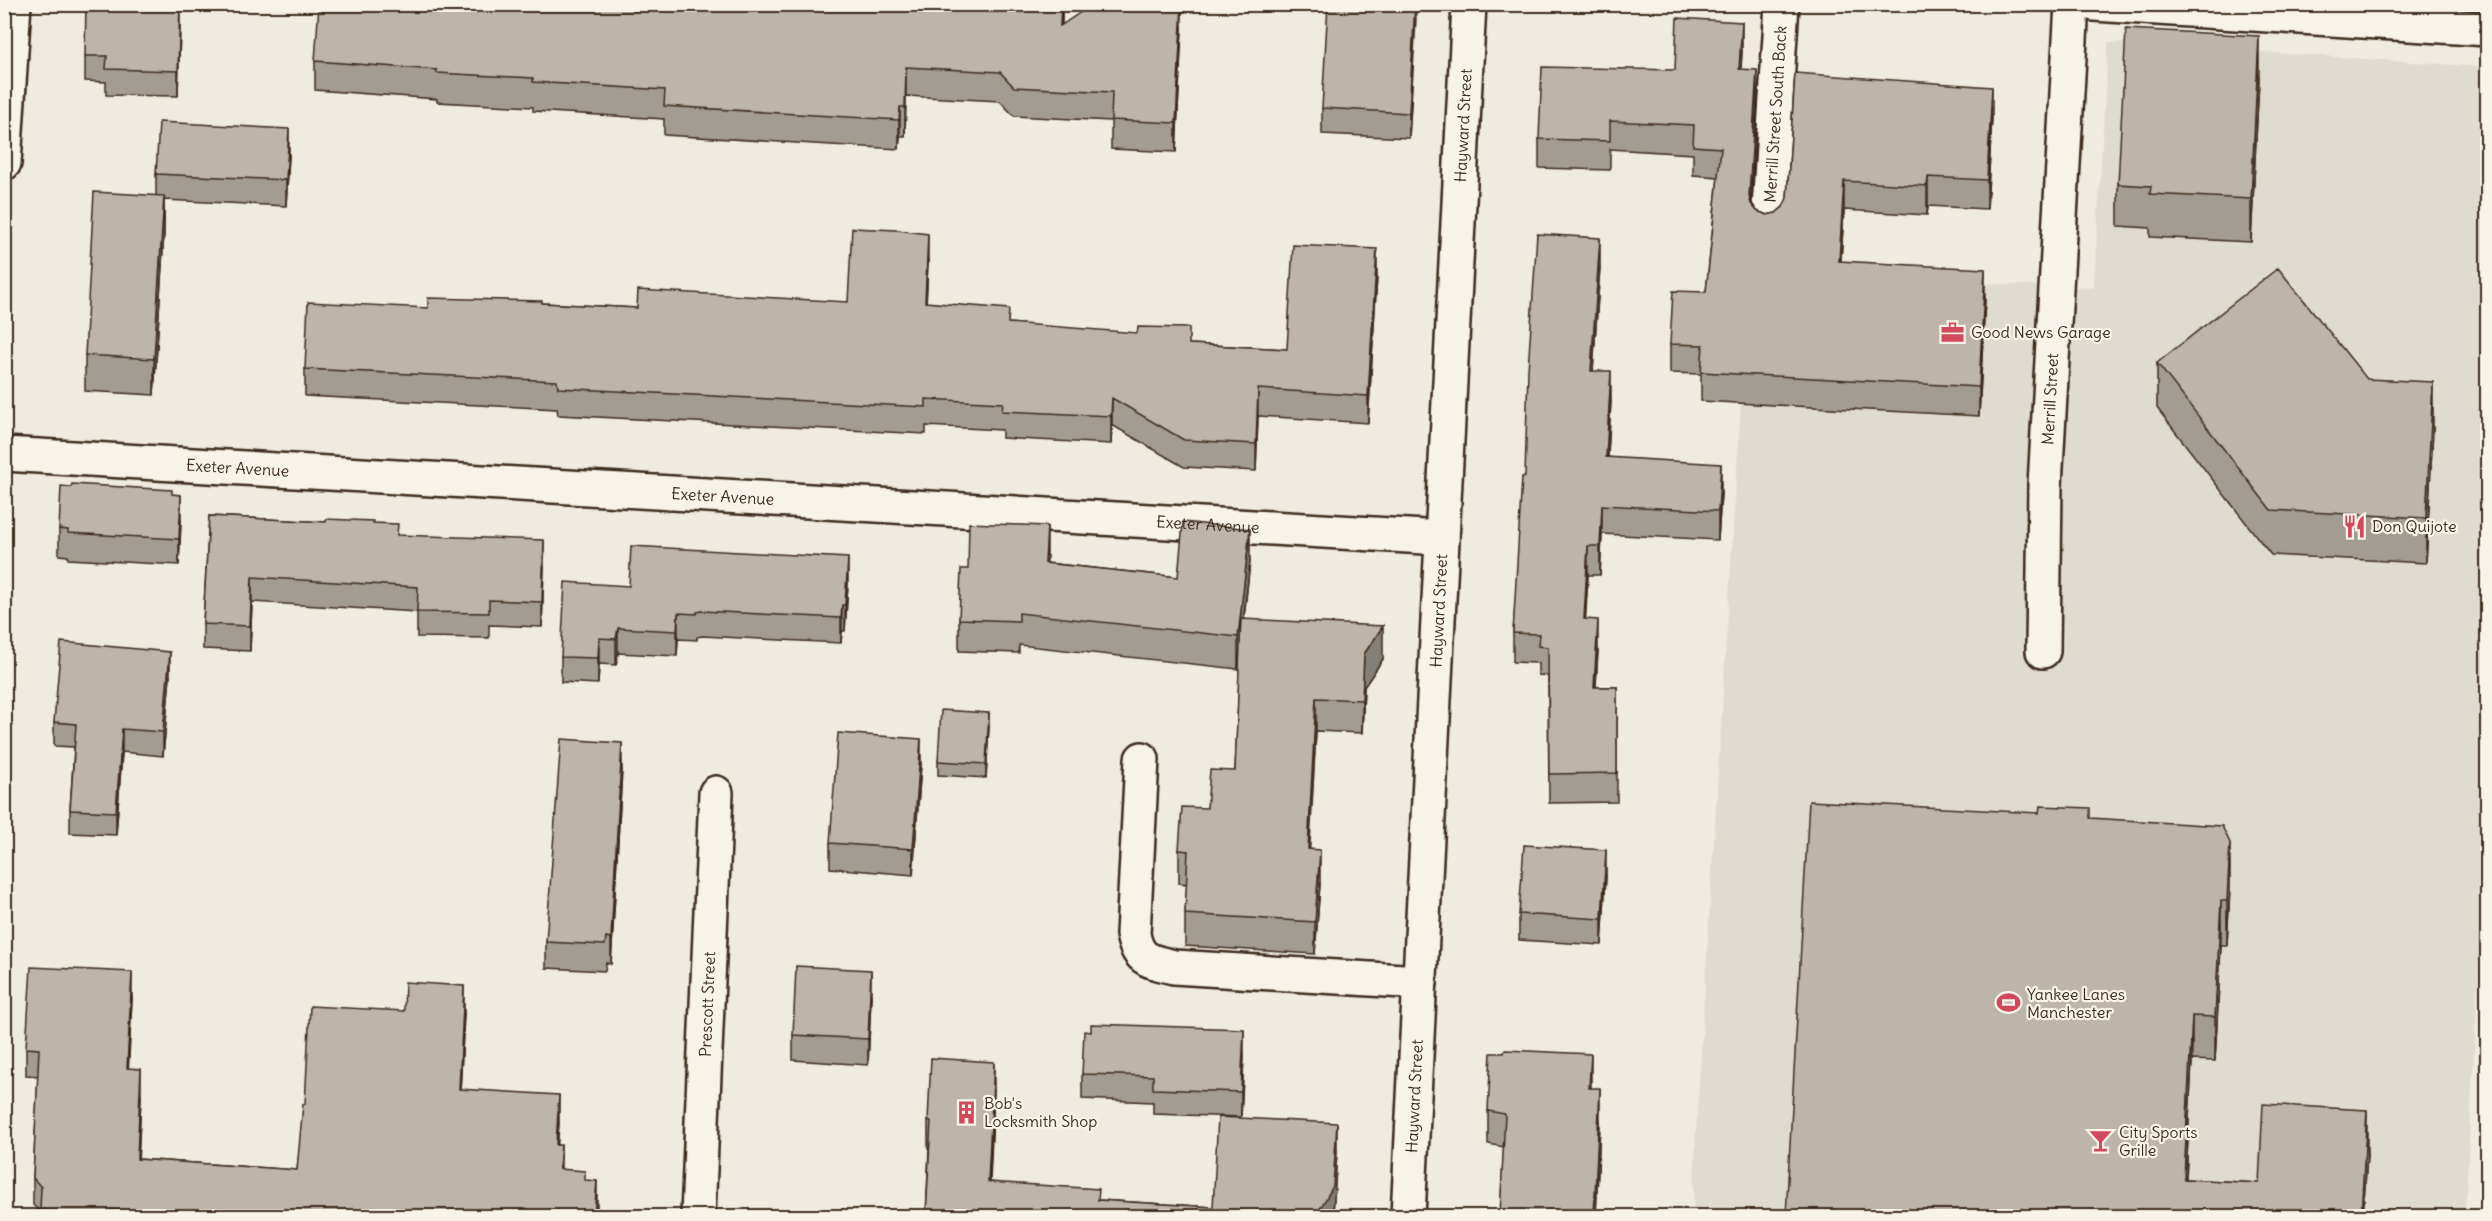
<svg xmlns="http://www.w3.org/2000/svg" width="2492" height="1221" font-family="Delius,sans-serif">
	<rect width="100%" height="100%" fill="#efebe0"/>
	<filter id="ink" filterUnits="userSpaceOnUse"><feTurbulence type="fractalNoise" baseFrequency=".0167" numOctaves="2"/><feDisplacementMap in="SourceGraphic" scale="12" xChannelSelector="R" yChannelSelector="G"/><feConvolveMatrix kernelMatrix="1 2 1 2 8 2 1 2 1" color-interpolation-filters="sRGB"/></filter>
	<g filter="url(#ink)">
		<!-- built -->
		<path fill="#e0dbd0" d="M2108,42L2487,67L2488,799L2465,1216H1693L1696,1130L1749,274L2094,288Z"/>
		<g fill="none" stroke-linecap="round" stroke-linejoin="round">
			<defs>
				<g id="minor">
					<path d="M4,163L14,4"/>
					<path id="s1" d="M1768,225L1782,4"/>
					<path id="s2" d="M4,454L1442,538"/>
					<path id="s3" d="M2043,651L2045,485L2072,4"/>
					<path d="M1142,759L1133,934C1138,961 1150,961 1174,967L1420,982"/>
					<path id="s4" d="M698,1216L716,793"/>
					<path id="s5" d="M1408,1216L1469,4"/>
				</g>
				<path id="major" d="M2094,4L2488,29"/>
			</defs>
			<!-- minor casing -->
			<use href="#minor" stroke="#3b2a1e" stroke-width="38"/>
			<!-- major casing -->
			<use href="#major" stroke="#3b2a1e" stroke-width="38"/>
			<!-- minor -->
			<use href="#minor" stroke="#f7f3e8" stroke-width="33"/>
			<!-- major -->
			<use href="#major" stroke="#f7f3e8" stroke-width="33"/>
		</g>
		<!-- wall -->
		<path fill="#a39c92" stroke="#3b2a1e" stroke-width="1.5" d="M1062,4V25L1182,27L1176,152L1111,149V121L1014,116L1000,101L906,96L905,136H900L899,149L664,135V119L533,111V107L437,102V99L315,90V61Z
			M1416,4L1409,138L1322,134V108Z
			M180,25L178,96L106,95V82L85,81V56Z
			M1742,51L1741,69L1757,99L1751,202L1757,211L1767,215L1776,213L1783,207L1992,116L1987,209L1928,206L1927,215L1844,210L1841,262L1985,298L1979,416L1701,401V374L1670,373V344L1706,292L1718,177L1693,175V154L1610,149V170L1539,168V139L1675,70Z
			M2259,78L2251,242L2150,237V228L2118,226V184Z
			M289,155L286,206L164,200V232L154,395L85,391V355L156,195V174Z
			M928,261L926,303L1009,323L1189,344L1287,349L1377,276L1368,423L1258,416L1256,471L1184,467L1112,425L1111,444L1002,438V430L926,426V434L558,415L557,409L305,396V369L428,308L542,303L637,308L848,302Z
			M1600,266L1593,371L1611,400L1608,457L1721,493L1718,540L1602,534L1600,575H1588L1585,619L1598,649L1596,687H1617V802L1549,803L1548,676L1538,675V663L1513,662V633L1525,477Z
			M2157,363L2367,379L2433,428L2426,563L2271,555L2157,408Z
			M172,494L181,520L179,565L68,559V556L59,555V529Z
			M209,516L326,522L373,523L398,536L544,566L542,627L489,625V638L417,637V612L252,602L250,651L203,649V624Z
			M1250,561L1244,619L1383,659L1364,687L1362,733L1316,731L1309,849L1320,883L1315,954L1185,946V914L1187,884L1179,883V850L1207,808L1235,771L1240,655L1238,669L1019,645V653L959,651V619L968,569L1047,563L1178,577Z
			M848,583L845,631H842L841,643L702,636L697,637V640L678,639L677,656L618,653L616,665L599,664L598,684L561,682V657L629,586Z
			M170,676L163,756L122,752L116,835L70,833V810L74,747L54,746V722Z
			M989,726L986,778L938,775V761Z
			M921,764L913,875L830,868V843Z
			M622,769L611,964L606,963L605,971L546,968V942Z
			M2090,818L2230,887L2227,945H2221L2215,1061L2192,1060L2186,1179L2259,1183L2367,1154L2363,1216H1786Z
			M1606,876L1602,945L1519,940V914Z
			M871,996L868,1065L793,1060V1035Z
			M132,999L128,1068L141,1096L138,1159L297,1170L305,1104L404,1011L464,1013L460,1089L559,1122L557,1145L561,1169L585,1180L597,1208L596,1216H40V1212L33,1205V1178L38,1076L26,1075V1048Z
			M1244,1055L1241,1117L1153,1114V1102L1082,1099V1074Z
			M1591,1088L1600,1122L1596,1216H1500L1504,1147L1488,1144V1111Z
			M994,1090L990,1182L1099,1200L1213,1207L1337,1151L1333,1214L1332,1216H926L929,1149H928V1121Z"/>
		<!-- shaded-wall -->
		<path fill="#847f77" stroke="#3b2a1e" stroke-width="1.5" d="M180,4V25L178,96V71Z
			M1061,4H1062V16L1060,55V26Z
			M1182,4V27L1176,152V123Z
			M1415,4L1416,19L1409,138V113Z
			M1742,22V51L1739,98V69Z
			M2259,36V78L2251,242V199Z
			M906,67V96L905,136V107Z
			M1757,70V99L1749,224V196Z
			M1992,87V116L1987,209V180Z
			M900,107V136L899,149V120Z
			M289,129V155L286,206V180Z
			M1928,177V206L1927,215V186Z
			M1844,181V210L1839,290V261Z
			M164,196V232L154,395V359Z
			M928,234V261L925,330V302Z
			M1600,238V266L1591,400V371Z
			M1377,249V276L1368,423V396Z
			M1985,269V298L1979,416V387Z
			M1611,371V400L1606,486V457Z
			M2433,382V428L2426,563V518Z
			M1258,389V416L1256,471V444Z
			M1112,398V425L1111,444V416Z
			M1721,464V493L1718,540V511Z
			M181,495V520L179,565V539Z
			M1602,505V534L1600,575V546Z
			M1047,526V558L1045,595V563Z
			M1250,529V561L1238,669V637Z
			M544,540V566L542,627V602Z
			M1588,546V575L1584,648V619Z
			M848,558V583L845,631V605Z
			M252,577V602L250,651V626Z
			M842,605V631L841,643V618Z
			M678,613V639L677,656V631Z
			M1598,620V649L1594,716V687Z
			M1383,626V659L1364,687L1362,733V700L1364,654Z
			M618,628V653L616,665V639Z
			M599,638V664L598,684V658Z
			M170,652V676L163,756V732Z
			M1316,698V731L1308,882V849Z
			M989,713V726L986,778V764Z
			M122,729V752L116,835V812Z
			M921,739V764L913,875V849Z
			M622,743V769L611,964V938Z
			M2230,843V887L2227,945V901Z
			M1320,850V883L1315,954V922Z
			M1606,850V876L1602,945V919Z
			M2221,901V945L2215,1061V1017Z
			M871,970V996L868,1065V1039Z
			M132,972V999L127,1095V1068Z
			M464,986V1013L459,1115V1089Z
			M2192,1016V1060L2184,1216V1179Z
			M1244,1029V1055L1241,1117V1092Z
			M1591,1054V1088H1589Z
			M994,1062V1090L988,1211V1182Z
			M141,1069V1096L137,1186V1159Z
			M1600,1088V1122L1596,1216H1594Z
			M559,1095V1122L556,1171V1145Z
			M2367,1110V1154L2363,1216H2361Z
			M1337,1123V1151L1333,1214L1332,1216H1316Z
			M561,1145V1172L559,1169Z
			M597,1181V1208L596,1216H594Z"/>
		<!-- building -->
		<path fill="#bdb5aa" stroke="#3b2a1e" stroke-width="1.5" d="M86,4H180L178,71L106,69L107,56H85Z
			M319,4H1061L1060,26L1093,4H1182L1176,123L1111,120L1112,92L1014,87L1000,72L906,67L905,107H900L899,120L664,106L665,90L533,82V78L437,73V70L315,61Z
			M1328,4H1415L1409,113L1322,108Z
			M1677,18L1742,22L1739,69L1757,70L1749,196L1751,204L1757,211L1767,215L1776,213L1783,207L1787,198L1795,73L1992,87L1987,180L1928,177L1927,186L1844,181L1839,261L1985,269L1979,387L1701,372L1703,345L1670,344L1673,291L1706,292L1721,148L1693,146L1694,125L1610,121V141L1539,139L1542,67L1675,70Z
			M2126,29L2259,36L2251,199L2150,194L2151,186L2118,184Z
			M159,122L289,129L286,180L156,174Z
			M94,192L164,196L154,359L85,355Z
			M852,228L897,230L928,234L925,302L1009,309L1008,323L1137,333L1138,327L1189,328V344L1287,349L1293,245L1377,249L1368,396L1258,389L1256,444L1184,440L1112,398L1111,416L1002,411L1003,403L926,399V407L558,388L557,381L305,369L308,302L428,308V298L542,301V303L637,308L638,290L848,302Z
			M1537,234L1600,238L1591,371H1611L1606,457L1721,464L1718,511L1602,505L1600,546H1588L1584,619L1598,620L1594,687H1617V773L1549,774L1548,647L1538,646L1539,634L1513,633L1522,477H1525L1528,370Z
			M2278,268L2367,379L2433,382L2426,518L2271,510L2157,363Z
			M72,484L172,490V494L181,495L179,539L68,533V530L59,529L61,486L71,487Z
			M209,516L326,522V519L373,521V523L398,524L397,535L544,540L542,602L489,600V613L417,612L418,587L252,577L250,626L203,624Z
			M1183,522L1250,529L1238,637L1019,613V621L959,619L961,569H968L969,523L1047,526L1045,563L1178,577Z
			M631,546L848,558L845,605H842L841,618L702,611L697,612V614L678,613L677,631L618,628L616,639L599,638L598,658L561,657L565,582L629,586Z
			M1241,619L1383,626L1364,654L1362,700L1316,698L1308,849L1320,850L1315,922L1185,914L1188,851L1179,850L1182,807L1207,808L1210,770L1235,771Z
			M61,642L170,652L163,732L122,729L116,812L70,810L76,724L54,722Z
			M941,710L989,713L986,764L938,761Z
			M838,733L921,739L913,849L830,843Z
			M561,739L622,743L611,938L606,937L605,945L546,942Z
			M1809,801L2039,813L2040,806L2090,808V818L2222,826L2230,843L2227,901H2221L2215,1017L2192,1016L2184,1179L2259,1183L2263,1104L2367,1110L2361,1216H1786Z
			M1524,845L1606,850L1602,919L1519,914Z
			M796,966L871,970L868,1039L793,1035Z
			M31,967L132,972L127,1068L141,1069L137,1159L297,1170L303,1104H305L310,1006L404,1011L405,982L464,986L459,1089L559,1095L556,1145H561L559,1169L585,1171V1180L597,1181L594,1216H192L193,1214L111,1210V1214H108V1216H56V1211L40,1210L41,1187L33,1178L39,1049L26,1048Z
			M1091,1024L1244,1029L1241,1092L1153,1089V1076L1082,1074L1084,1031L1091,1032Z
			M1505,1050L1591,1054L1589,1088H1600L1594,1216H1500L1505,1114L1488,1111L1491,1053H1504Z
			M931,1058L994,1062L988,1182L1099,1189L1098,1200L1213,1207L1218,1117L1337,1123L1333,1186L1316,1216H926L931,1121H928Z"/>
	</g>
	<!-- icons -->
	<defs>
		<symbol id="office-bare" viewBox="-9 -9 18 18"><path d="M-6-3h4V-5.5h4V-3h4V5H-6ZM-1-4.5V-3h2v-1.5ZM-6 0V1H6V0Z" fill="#d1495b" stroke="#f7f3e8" stroke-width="2.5" paint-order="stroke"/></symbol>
		<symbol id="restaurant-bare" viewBox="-9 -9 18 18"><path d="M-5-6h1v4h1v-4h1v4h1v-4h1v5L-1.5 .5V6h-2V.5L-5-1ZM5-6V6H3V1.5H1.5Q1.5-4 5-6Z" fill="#d1495b" stroke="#f7f3e8" stroke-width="2.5" paint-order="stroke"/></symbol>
		<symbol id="stadium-bare" viewBox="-9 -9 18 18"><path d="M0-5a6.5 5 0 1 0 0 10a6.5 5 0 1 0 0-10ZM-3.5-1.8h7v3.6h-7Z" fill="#d1495b" stroke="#f7f3e8" stroke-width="2.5" paint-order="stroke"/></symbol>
		<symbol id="building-bare" viewBox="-9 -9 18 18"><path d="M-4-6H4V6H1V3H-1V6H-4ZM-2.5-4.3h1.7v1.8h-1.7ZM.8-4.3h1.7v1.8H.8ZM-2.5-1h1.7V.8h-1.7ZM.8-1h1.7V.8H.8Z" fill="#d1495b" stroke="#f7f3e8" stroke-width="2.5" paint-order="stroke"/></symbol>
		<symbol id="bar-bare" viewBox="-9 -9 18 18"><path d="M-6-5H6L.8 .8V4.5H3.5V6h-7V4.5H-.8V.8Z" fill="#d1495b" stroke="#f7f3e8" stroke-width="2.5" paint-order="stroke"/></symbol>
	</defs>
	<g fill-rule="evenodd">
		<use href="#office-bare" x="1936" y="316" width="33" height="33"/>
		<use href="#restaurant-bare" x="2338" y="510" width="33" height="33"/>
		<use href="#stadium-bare" x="1992" y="986" width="33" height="33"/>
		<use href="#building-bare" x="950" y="1096" width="33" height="33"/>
		<use href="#bar-bare" x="2084" y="1124" width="33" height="33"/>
	</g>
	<g text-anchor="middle" stroke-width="4.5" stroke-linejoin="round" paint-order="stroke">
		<!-- street labels -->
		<g font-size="16" fill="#3b2a1e" stroke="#f7f3e8">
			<text dy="6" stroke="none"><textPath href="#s1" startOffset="111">Merrill Street South Back</textPath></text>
			<text dy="6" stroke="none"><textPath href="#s5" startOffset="1092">Hayward Street</textPath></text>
			<text dy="6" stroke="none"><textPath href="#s3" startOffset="252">Merrill Street</textPath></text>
			<text dy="6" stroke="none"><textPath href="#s2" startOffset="234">Exeter Avenue</textPath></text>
			<text dy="6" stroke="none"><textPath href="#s2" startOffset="720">Exeter Avenue</textPath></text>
			<text dy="6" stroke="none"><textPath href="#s2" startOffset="1206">Exeter Avenue</textPath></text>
			<text dy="6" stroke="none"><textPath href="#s5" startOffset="606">Hayward Street</textPath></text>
			<text dy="6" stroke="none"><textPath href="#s4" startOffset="212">Prescott Street</textPath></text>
			<text dy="6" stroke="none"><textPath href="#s5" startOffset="120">Hayward Street</textPath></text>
		</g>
		<!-- poi labels -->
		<g font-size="16" fill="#3b2a1e" stroke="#f7f3e8" text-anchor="start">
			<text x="1971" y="338">Good News Garage</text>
			<text x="2372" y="532">Don Quijote</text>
			<text x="2027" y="1000">Yankee Lanes<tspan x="2027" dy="18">Manchester</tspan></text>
			<text x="984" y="1109">Bob's<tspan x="984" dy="18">Locksmith Shop</tspan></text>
			<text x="2119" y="1138">City Sports<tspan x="2119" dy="18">Grille</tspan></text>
		</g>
	</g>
	<!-- margin -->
	<rect width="2492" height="1221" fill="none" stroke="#f7f3e8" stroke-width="24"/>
	<rect x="12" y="12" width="2468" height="1197" fill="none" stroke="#3b2a1e" stroke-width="2" filter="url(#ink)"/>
</svg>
